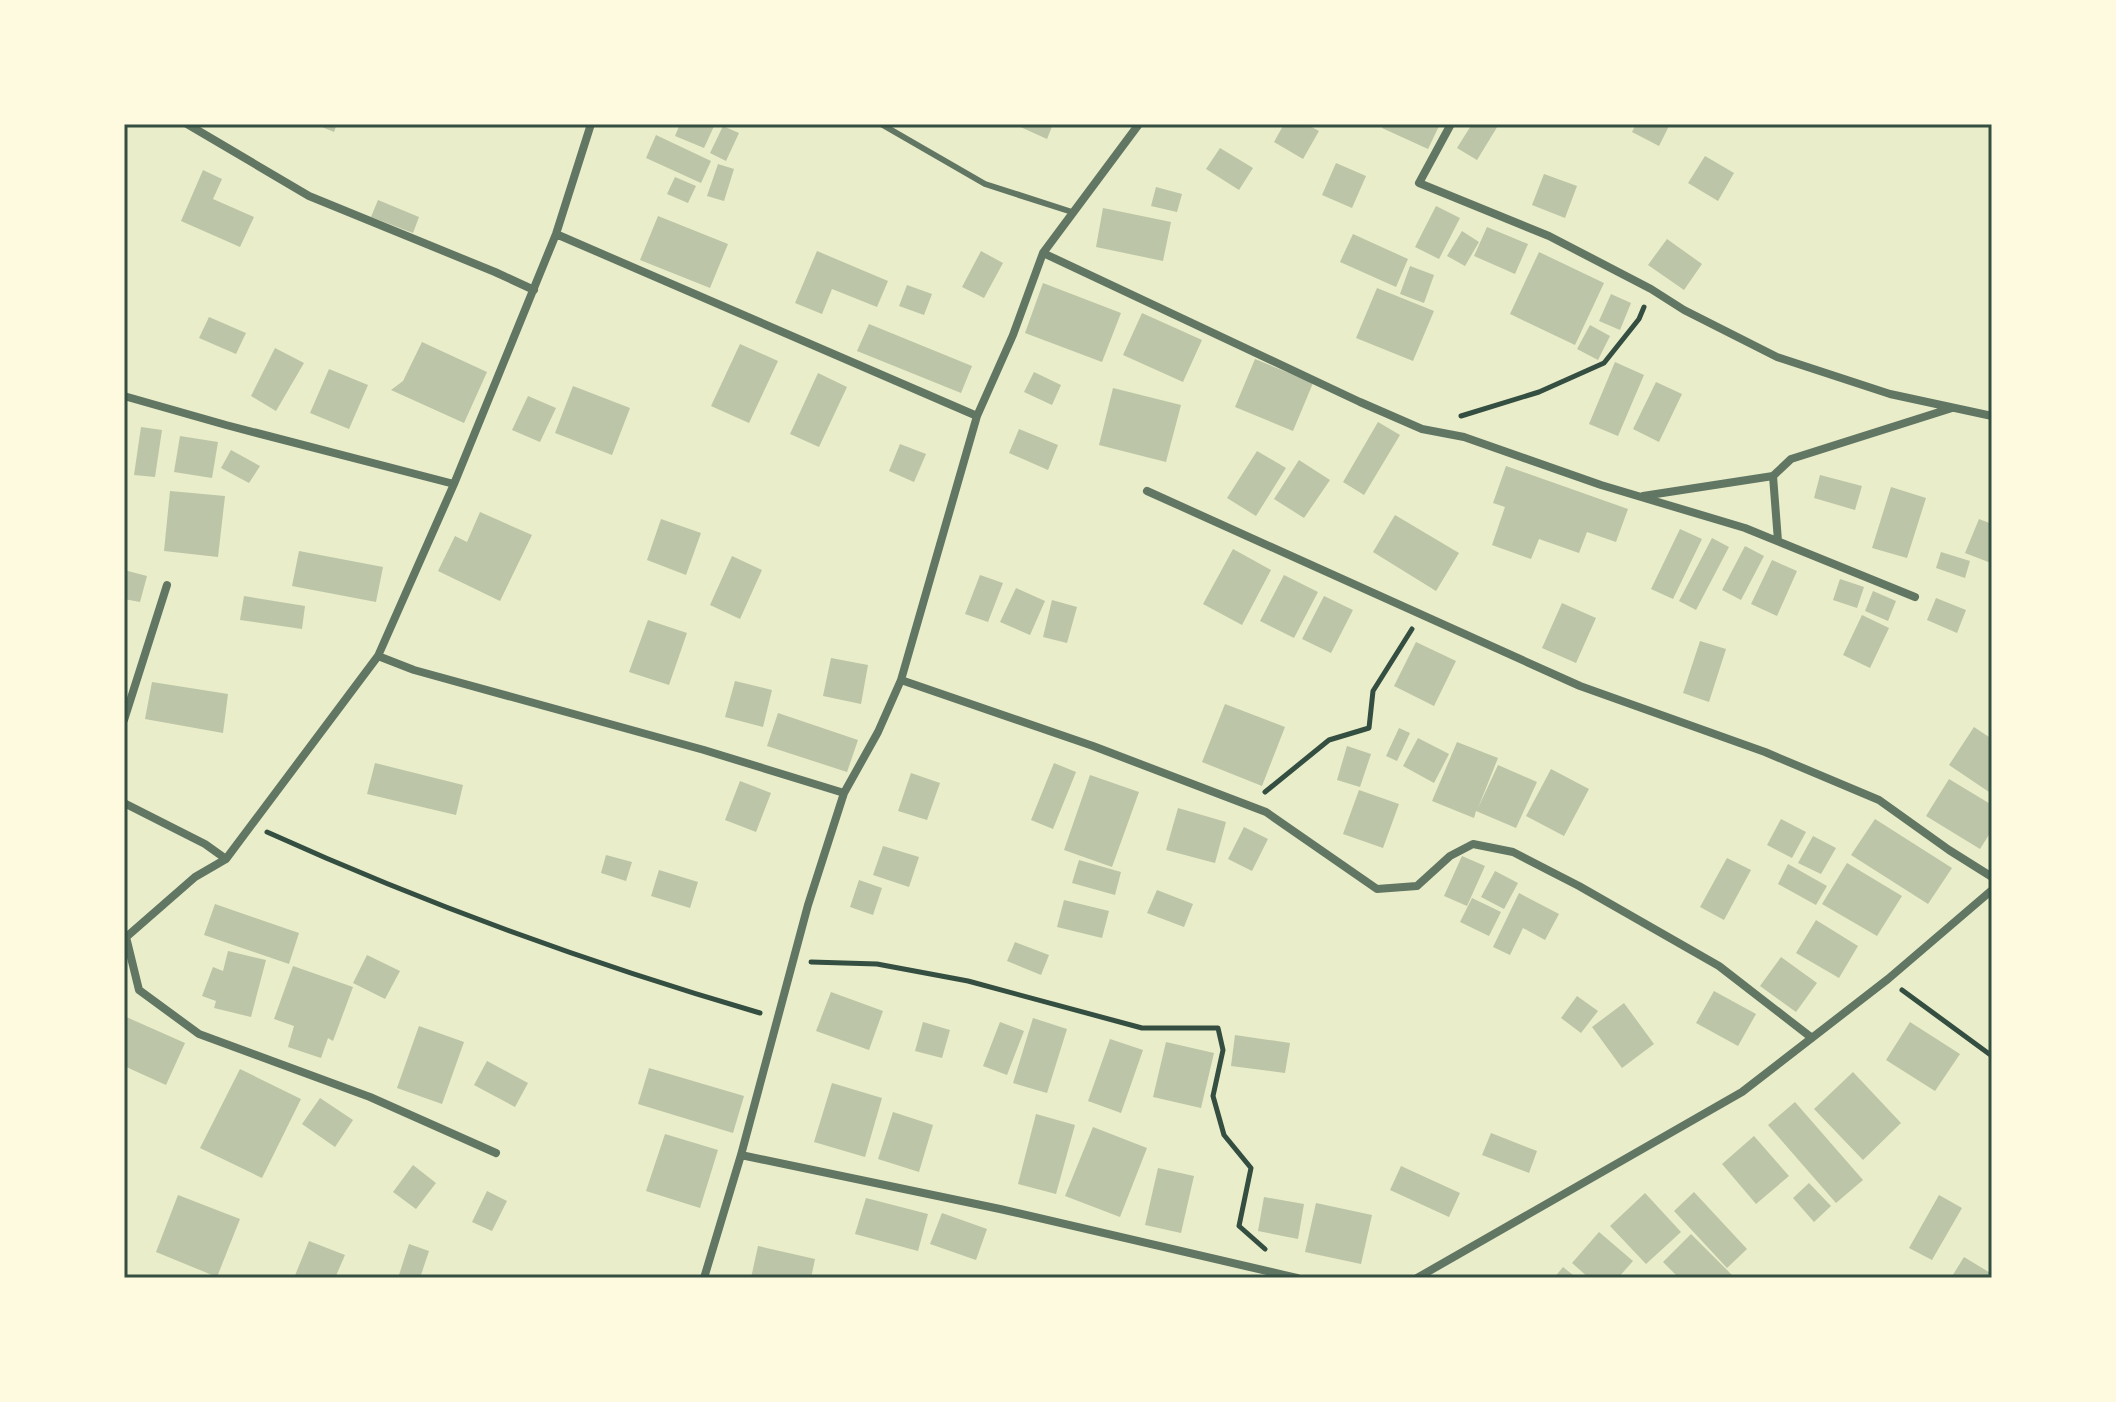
<svg xmlns="http://www.w3.org/2000/svg" width="2116" height="1402" font-family="'Fira Sans',sans-serif">
	<rect width="100%" height="100%" fill="#e9edc9"/>
	<!-- building -->
	<path fill="#bcc5a7" d="M315,124H337L334,132Z
		M680,124H715L704,148L675,136Z
		M1014,124H1053L1047,139Z
		M1284,124H1306L1319,131L1303,159L1274,142Z
		M1384,124H1440L1428,149L1382,128Z
		M1472,124H1499L1477,160L1457,148Z
		M1636,124H1670L1659,146L1632,132Z
		M723,126L739,133L726,161L710,153Z
		M656,135L711,161L701,183L646,158Z
		M1220,148L1253,168L1239,190L1206,169Z
		M1705,156L1734,173L1718,201L1688,183Z
		M1336,163L1366,176L1352,208L1322,195Z
		M718,164L734,169L724,201L707,196Z
		M203,170L222,179L213,199L254,217L240,247L181,221Z
		M1544,174L1577,186L1565,218L1532,205Z
		M675,177L696,186L688,203L667,194Z
		M1156,187L1182,194L1177,212L1151,206Z
		M378,200L419,217L413,233L371,217Z
		M1436,206L1460,218L1439,259L1415,247Z
		M1103,208L1171,222L1163,261L1096,247Z
		M658,216L728,244L710,288L640,260Z
		M1487,227L1528,244L1515,274L1474,256Z
		M1462,231L1479,242L1465,266L1447,256Z
		M1353,234L1408,259L1396,287L1340,262Z
		M1667,239L1702,264L1684,290L1648,265Z
		M817,251L888,281L877,307L832,289L822,314L795,303Z
		M981,251L1003,263L984,298L962,287Z
		M1539,252L1604,283L1575,345L1510,314Z
		M1410,266L1434,275L1424,303L1400,294Z
		M1043,283L1121,313L1102,362L1025,333Z
		M907,285L932,294L924,315L899,306Z
		M1377,288L1434,311L1413,361L1356,338Z
		M1611,294L1631,303L1620,330L1599,321Z
		M1142,313L1202,340L1183,382L1123,355Z
		M209,317L246,333L236,354L199,338Z
		M869,324L972,366L961,393L857,351Z
		M1590,325L1610,336L1598,360L1577,349Z
		M422,342L487,372L464,423L391,390L403,381Z
		M740,344L778,361L749,423L711,406Z
		M275,348L304,363L276,411L251,396Z
		M1255,359L1313,383L1293,431L1235,407Z
		M1615,362L1644,375L1618,436L1589,424Z
		M329,369L368,385L349,429L310,413Z
		M1034,372L1061,385L1052,405L1024,392Z
		M818,373L847,387L819,447L790,434Z
		M1656,382L1682,394L1659,442L1633,429Z
		M573,386L630,408L612,455L555,433Z
		M1113,388L1181,405L1166,462L1099,445Z
		M528,396L556,408L540,442L512,430Z
		M1378,422L1400,435L1364,495L1343,482Z
		M141,427L162,430L155,477L134,475Z
		M1019,429L1058,445L1048,470L1009,453Z
		M180,436L218,442L212,478L174,472Z
		M900,444L926,454L914,482L889,471Z
		M231,450L260,466L249,483L221,468Z
		M1257,451L1286,468L1256,516L1227,498Z
		M1299,460L1330,480L1304,518L1274,499Z
		M1506,466L1628,509L1616,542L1587,532L1579,553L1539,539L1531,559L1492,545L1505,507L1493,503Z
		M1820,475L1862,486L1855,510L1814,498Z
		M1891,487L1926,498L1907,558L1872,548Z
		M170,491L225,496L218,557L164,551Z
		M480,512L532,535L500,601L438,571L455,536L467,542Z
		M1395,515L1459,553L1436,591L1373,552Z
		M661,519L701,533L686,575L647,560Z
		M1979,519L1992,524L1991,563L1965,553Z
		M1680,529L1702,539L1673,599L1651,589Z
		M1712,538L1729,547L1696,610L1679,601Z
		M1745,546L1764,556L1741,600L1722,590Z
		M1233,549L1271,570L1242,625L1203,604Z
		M299,551L383,567L376,602L292,586Z
		M1941,552L1970,561L1965,578L1936,568Z
		M732,556L762,570L740,619L710,605Z
		M1772,560L1797,571L1777,616L1751,604Z
		M124,570L147,576L140,602L124,599Z
		M980,575L1003,583L988,622L965,614Z
		M1284,575L1318,592L1294,638L1260,621Z
		M1840,579L1864,587L1857,608L1833,600Z
		M1016,588L1045,601L1030,635L1000,622Z
		M1873,591L1896,601L1888,621L1865,611Z
		M244,596L305,606L302,629L240,620Z
		M1324,596L1353,610L1331,653L1302,639Z
		M1936,598L1966,610L1957,633L1927,620Z
		M1052,600L1077,607L1067,643L1043,637Z
		M1562,603L1596,618L1576,663L1542,648Z
		M1862,615L1889,628L1870,668L1843,655Z
		M648,620L687,633L669,685L629,672Z
		M1700,641L1726,649L1709,702L1683,693Z
		M1416,642L1456,661L1434,706L1394,686Z
		M831,658L868,665L861,704L823,696Z
		M735,681L772,690L763,727L725,717Z
		M152,682L228,694L223,733L145,719Z
		M1225,704L1285,727L1262,786L1202,762Z
		M778,713L858,740L847,772L767,746Z
		M1974,727L1992,739V794L1949,765Z
		M1399,728L1410,733L1397,761L1386,756Z
		M1418,738L1449,754L1434,783L1403,766Z
		M1457,742L1498,758L1478,808L1498,765L1537,782L1516,828L1476,811L1474,818L1432,801Z
		M1347,746L1371,754L1360,787L1337,780Z
		M375,763L463,785L456,815L367,794Z
		M1054,763L1076,772L1053,829L1031,820Z
		M1551,769L1589,789L1564,836L1526,816Z
		M911,773L940,783L927,820L898,811Z
		M1090,775L1139,792L1112,867L1064,850Z
		M1949,779L1992,805V830L1980,849L1926,816Z
		M740,781L771,793L756,832L725,820Z
		M1359,790L1399,804L1383,848L1343,834Z
		M1178,808L1226,822L1215,863L1166,850Z
		M1781,819L1806,832L1792,858L1767,845Z
		M1875,819L1952,868L1928,904L1851,855Z
		M1244,827L1268,839L1252,871L1228,859Z
		M1813,836L1836,848L1821,874L1798,863Z
		M883,846L919,857L909,887L873,875Z
		M606,855L632,862L626,881L601,873Z
		M1462,856L1485,866L1467,906L1444,896Z
		M1727,858L1751,870L1724,920L1700,907Z
		M1079,860L1121,872L1115,895L1072,883Z
		M1847,863L1902,896L1877,936L1822,904Z
		M1788,864L1827,886L1816,905L1778,884Z
		M659,870L698,882L690,908L651,896Z
		M1495,871L1518,883L1504,909L1481,897Z
		M859,880L882,888L873,915L850,907Z
		M1157,890L1193,904L1184,927L1147,913Z
		M1519,893L1559,914L1545,940L1523,928L1510,955L1493,947Z
		M1472,898L1501,912L1489,936L1460,922Z
		M1064,900L1109,911L1102,938L1057,927Z
		M215,904L299,933L289,964L204,935Z
		M1816,920L1858,946L1839,978L1796,953Z
		M1015,942L1049,955L1041,975L1007,961Z
		M228,951L266,960L251,1017L214,1008L216,1001L202,996L213,967L223,971Z
		M367,955L400,971L385,999L353,983Z
		M1781,957L1817,983L1796,1012L1760,986Z
		M293,966L353,987L333,1041L328,1038L321,1058L288,1047L294,1026L274,1019Z
		M1714,991L1756,1014L1738,1046L1696,1023Z
		M831,992L883,1011L869,1050L816,1031Z
		M1577,996L1598,1011L1581,1033L1561,1018Z
		M1624,1003L1654,1044L1622,1068L1592,1027Z
		M124,1016L185,1043L166,1085L124,1066Z
		M1033,1018L1067,1029L1047,1093L1013,1083Z
		M923,1022L950,1030L942,1058L915,1051Z
		M1000,1022L1024,1031L1007,1075L983,1066Z
		M1910,1022L1960,1054L1935,1091L1886,1060Z
		M419,1026L464,1042L442,1104L397,1088Z
		M1235,1035L1290,1043L1285,1073L1231,1066Z
		M1110,1039L1143,1050L1121,1113L1088,1101Z
		M1166,1042L1214,1053L1201,1108L1153,1097Z
		M487,1061L528,1083L515,1107L474,1085Z
		M649,1068L744,1096L733,1133L638,1104Z
		M240,1069L301,1099L262,1178L200,1148Z
		M1853,1072L1901,1123L1863,1160L1814,1109Z
		M832,1083L882,1098L865,1157L814,1142Z
		M320,1098L353,1120L335,1147L302,1124Z
		M1795,1102L1863,1180L1836,1203L1768,1125Z
		M893,1112L933,1125L919,1172L878,1159Z
		M1036,1114L1075,1125L1056,1194L1018,1184Z
		M1093,1127L1147,1148L1120,1217L1065,1196Z
		M1491,1133L1537,1151L1529,1173L1482,1155Z
		M665,1134L718,1150L700,1208L646,1191Z
		M1754,1136L1789,1176L1756,1204L1722,1164Z
		M413,1165L436,1183L416,1209L393,1192Z
		M1401,1166L1460,1193L1449,1217L1390,1190Z
		M1158,1168L1194,1176L1181,1233L1145,1225Z
		M1809,1183L1831,1206L1814,1222L1793,1198Z
		M487,1191L507,1201L492,1231L472,1222Z
		M1694,1192L1747,1249L1727,1268L1674,1211Z
		M1645,1193L1681,1232L1646,1264L1610,1226Z
		M178,1195L240,1219L217,1277L156,1252Z
		M1939,1195L1962,1208L1932,1260L1909,1248Z
		M1264,1197L1304,1204L1298,1239L1258,1231Z
		M866,1198L928,1214L918,1251L855,1234Z
		M1316,1203L1372,1215L1361,1264L1305,1252Z
		M942,1213L987,1229L976,1260L930,1244Z
		M1599,1232L1633,1261L1618,1278H1589L1572,1263Z
		M1691,1234L1732,1275L1729,1278H1679L1663,1262Z
		M309,1241L345,1255L335,1278H294Z
		M409,1244L429,1251L420,1278H398Z
		M758,1246L815,1259L811,1278H751Z
		M1964,1257L1992,1274V1278H1951Z
		M1563,1267L1573,1275L1578,1278H1554Z"/>
	<g fill="none" stroke-linecap="round" stroke-linejoin="round">
		<!-- path -->
		<path stroke="#344e41" stroke-width="5" d="M1461,416L1539,392L1604,363L1639,319L1644,307
			M1265,792L1329,740L1369,728L1373,691L1412,629
			M267,832C426,904 592,964 760,1013
			M811,962L877,964L968,981L1142,1028H1218L1223,1050L1213,1096L1224,1135L1251,1168L1239,1226L1265,1249
			M1902,990L1992,1056"/>
		<!-- service -->
		<path stroke="#617663" stroke-width="6" d="M881,124L985,184L1072,212"/>
		<!-- minor -->
		<path stroke="#617663" stroke-width="8" d="M187,124L309,196L495,272L534,290
			M1451,124L1419,183L1549,236L1651,289L1684,310L1777,357L1890,394L1992,416
			M556,234L977,416
			M1043,253L1360,402L1422,429L1464,437L1601,485L1745,528L1915,597
			M124,396L226,425L454,484
			M1147,491L1580,686L1765,752L1879,800L1949,850L1992,877
			M1643,496L1773,476
			M1778,541L1773,476L1791,459L1952,408
			M378,656L414,670L704,750L844,793
			M901,680L1093,746L1266,812L1377,889L1417,886L1450,856L1473,844L1513,852L1579,886L1719,966L1812,1038
			M124,720L167,585
			M124,803L205,844L226,859
			M126,937L139,990L199,1034L370,1097L496,1153
			M124,939L195,877L226,859L378,656L454,484L556,234L591,124
			M741,1155L1000,1209L1297,1278
			M704,1278L741,1155L808,905L844,793L878,732L901,680L977,416L1013,335L1043,253L1139,124
			M1417,1278L1742,1092L1888,979L1992,890"/>
	</g>
	<!-- border -->
	<rect width="2116" height="1402" fill="none" stroke="#fefae0" stroke-width="252"/>
	<rect x="126" y="126" width="1864" height="1150" fill="none" stroke="#344e41" stroke-width="3"/>
</svg>
